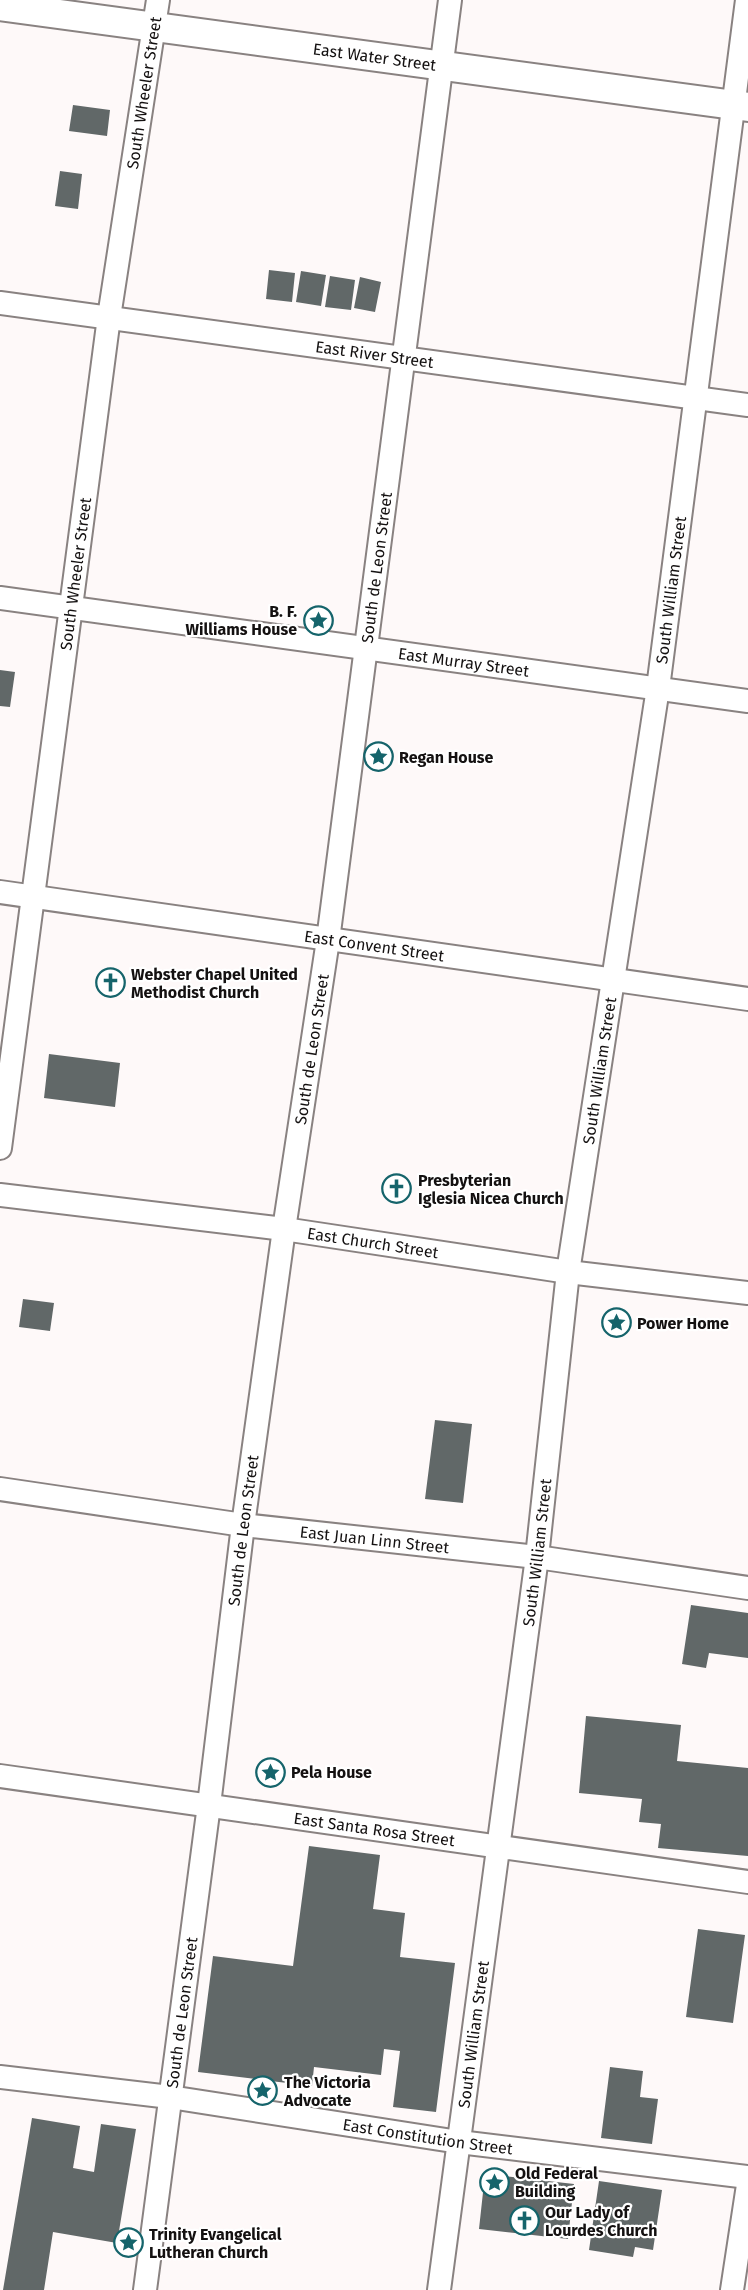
<svg xmlns="http://www.w3.org/2000/svg" width="748" height="2290" font-family="'Fira Sans',sans-serif">
	<rect width="100%" height="100%" fill="#fef9f9"/>
	<!-- building -->
	<path fill="#616868" d="M73,105L110,110L107,136L69,131Z
		M60,171L82,174L78,209L55,206Z
		M269,270L295,273L292,302L266,299Z
		M301,271L326,275L321,306L296,302Z
		M330,276L355,280L351,310L325,307Z
		M360,277L381,282L375,312L354,308Z
		M0,670L15,672L10,707L0,706Z
		M49,1054L120,1063L115,1107L44,1098Z
		M23,1299L54,1303L50,1331L19,1327Z
		M435,1420L472,1424L463,1503L425,1499Z
		M691,1605L748,1613V1658L709,1653L706,1668L682,1664Z
		M586,1716L681,1725L677,1761L748,1768V1856L658,1848L661,1824L639,1822L642,1799L579,1793Z
		M309,1846L380,1855L373,1909L405,1913L400,1957L455,1963L436,2112L393,2107L400,2051L384,2049L381,2075L314,2067L312,2086L198,2072L213,1956L293,1966Z
		M698,1929L745,1935L733,2023L686,2017Z
		M610,2067L643,2071L640,2097L658,2099L652,2144L601,2138Z
		M32,2118L80,2126L73,2168L94,2172L101,2124L136,2129L117,2243L53,2232L44,2290H3Z
		M485,2174L574,2184L568,2239L479,2229Z
		M599,2181L662,2190L653,2250L635,2247L633,2257L589,2250Z"/>
	<g fill="none" stroke-linecap="round" stroke-linejoin="round">
		<defs>
			<g id="minor">
				<path id="s1" d="M0,303L748,405"/>
				<path id="s2" d="M0,598L748,701"/>
				<path id="s3" d="M0,892L748,999"/>
				<path id="s4" d="M0,1148L109,317L158,0"/>
				<path id="s5" d="M0,1195L284,1229L568,1272L748,1293"/>
				<path id="s6" d="M0,1489L243,1525L537,1557L748,1588"/>
				<path id="s7" d="M0,1776L748,1882"/>
				<path id="s8" d="M0,2077L170,2097L459,2142L748,2177"/>
				<path id="s9" d="M145,2290L209,1805L243,1525L284,1229L328,940L450,0"/>
				<path id="s10" d="M439,2290L537,1557L568,1272L658,688L747,0"/>
				<path d="M732,2290L748,2185"/>
			</g>
			<g id="tertiary">
				<path id="s11" d="M0,6L748,107"/>
			</g>
		</defs>
		<!-- minor casing -->
		<use href="#minor" stroke="#898281" stroke-width="26"/>
		<!-- tertiary casing -->
		<use href="#tertiary" stroke="#898281" stroke-width="32"/>
		<!-- minor -->
		<use href="#minor" stroke="#fff" stroke-width="22"/>
		<!-- tertiary -->
		<use href="#tertiary" stroke="#fff" stroke-width="28"/>
	</g>
	<!-- icons -->
	<defs>
		<symbol id="sight-ring" viewBox="-11 -11 22 22"><circle r="9.5" fill="#fff" stroke="#15646b" stroke-width="1.5"/><path d="M0-6L1.8-2.2L6-1.7L2.9 1.2L3.7 5.4L0 3.3L-3.7 5.4L-2.9 1.2L-6-1.7L-1.8-2.2Z" fill="#15646b"/></symbol>
		<symbol id="church-ring" viewBox="-11 -11 22 22"><circle r="9.5" fill="#fff" stroke="#15646b" stroke-width="1.5"/><path d="M-1.2-6h2.4v3.5h3.3v2.4h-3.3V6h-2.4V-.1h-3.3v-2.4h3.3Z" fill="#15646b"/></symbol>
	</defs>
	<g fill-rule="evenodd">
		<use href="#sight-ring" x="302" y="604" width="33" height="33"/>
		<use href="#sight-ring" x="362" y="740" width="33" height="33"/>
		<use href="#church-ring" x="94" y="966" width="33" height="33"/>
		<use href="#church-ring" x="380" y="1172" width="33" height="33"/>
		<use href="#sight-ring" x="600" y="1306" width="33" height="33"/>
		<use href="#sight-ring" x="254" y="1756" width="33" height="33"/>
		<use href="#sight-ring" x="246" y="2074" width="33" height="33"/>
		<use href="#sight-ring" x="478" y="2166" width="33" height="33"/>
		<use href="#church-ring" x="508" y="2204" width="33" height="33"/>
		<use href="#sight-ring" x="112" y="2226" width="33" height="33"/>
	</g>
	<g text-anchor="middle" stroke-width="4.5" stroke-linejoin="round" paint-order="stroke">
		<!-- street labels -->
		<g font-size="16" fill="#141111" stroke="#fff">
			<text dy="6" stroke="none"><textPath href="#s11" startOffset="378">East Water Street</textPath></text>
			<text dy="6" stroke="none"><textPath href="#s4" startOffset="1065">South Wheeler Street</textPath></text>
			<text dy="6" stroke="none"><textPath href="#s1" startOffset="378">East River Street</textPath></text>
			<text dy="6" stroke="none"><textPath href="#s9" startOffset="1738">South de Leon Street</textPath></text>
			<text dy="6" stroke="none"><textPath href="#s4" startOffset="579">South Wheeler Street</textPath></text>
			<text dy="6" stroke="none"><textPath href="#s10" startOffset="1716">South William Street</textPath></text>
			<text dy="6" stroke="none"><textPath href="#s2" startOffset="468">East Murray Street</textPath></text>
			<text dy="6" stroke="none"><textPath href="#s3" startOffset="378">East Convent Street</textPath></text>
			<text dy="6" stroke="none"><textPath href="#s9" startOffset="1252">South de Leon Street</textPath></text>
			<text dy="6" stroke="none"><textPath href="#s10" startOffset="1230">South William Street</textPath></text>
			<text dy="6" stroke="none"><textPath href="#s5" startOffset="376">East Church Street</textPath></text>
			<text dy="6" stroke="none"><textPath href="#s9" startOffset="766">South de Leon Street</textPath></text>
			<text dy="6" stroke="none"><textPath href="#s6" startOffset="378">East Juan Linn Street</textPath></text>
			<text dy="6" stroke="none"><textPath href="#s10" startOffset="744">South William Street</textPath></text>
			<text dy="6" stroke="none"><textPath href="#s7" startOffset="378">East Santa Rosa Street</textPath></text>
			<text dy="6" stroke="none"><textPath href="#s9" startOffset="280">South de Leon Street</textPath></text>
			<text dy="6" stroke="none"><textPath href="#s10" startOffset="258">South William Street</textPath></text>
			<text dy="6" stroke="none"><textPath href="#s8" startOffset="432">East Constitution Street</textPath></text>
		</g>
		<!-- poi labels -->
		<g font-size="16" font-weight="bold" fill="#141111" stroke="#fff" text-anchor="start">
			<text x="297" y="617" text-anchor="end">B. F.<tspan x="297" dy="18">Williams House</tspan></text>
			<text x="399" y="763">Regan House</text>
			<text x="131" y="980">Webster Chapel United<tspan x="131" dy="18">Methodist Church</tspan></text>
			<text x="418" y="1186">Presbyterian<tspan x="418" dy="18">Iglesia Nicea Church</tspan></text>
			<text x="637" y="1329">Power Home</text>
			<text x="291" y="1778">Pela House</text>
			<text x="284" y="2088">The Victoria<tspan x="284" dy="18">Advocate</tspan></text>
			<text x="515" y="2179">Old Federal<tspan x="515" dy="18">Building</tspan></text>
			<text x="545" y="2218">Our Lady of<tspan x="545" dy="18">Lourdes Church</tspan></text>
			<text x="149" y="2240">Trinity Evangelical<tspan x="149" dy="18">Lutheran Church</tspan></text>
		</g>
	</g>
</svg>
